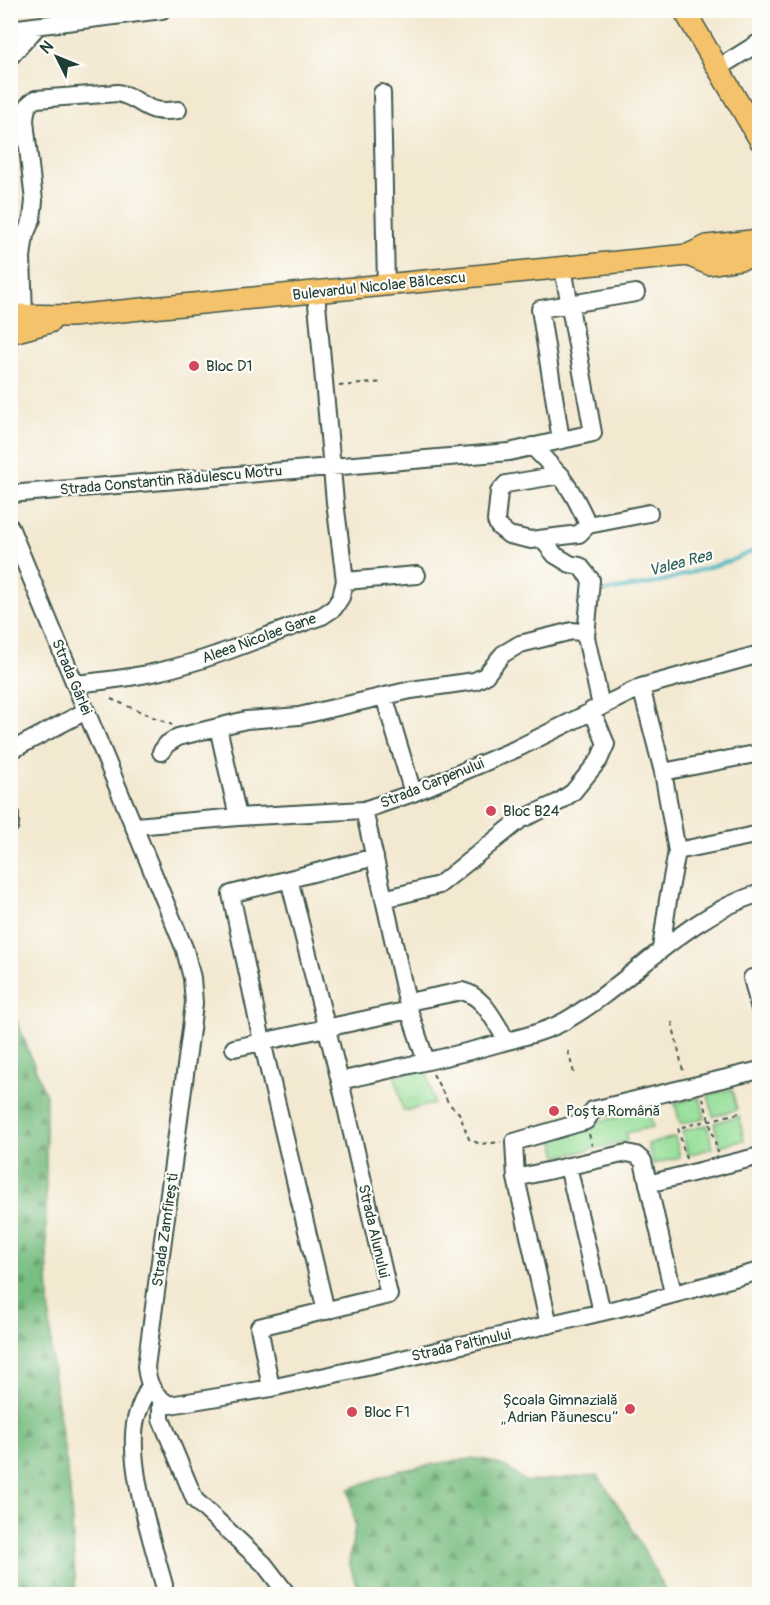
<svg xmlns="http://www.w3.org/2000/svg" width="770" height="1605" font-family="Pangolin,sans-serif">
	<defs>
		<pattern id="forest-firs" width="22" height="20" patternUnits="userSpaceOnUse" patternTransform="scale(1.5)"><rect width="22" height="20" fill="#78bd81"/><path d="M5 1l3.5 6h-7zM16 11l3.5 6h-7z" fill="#629b6a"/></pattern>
		<pattern id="park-crowns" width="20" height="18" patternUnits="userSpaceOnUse" patternTransform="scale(1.5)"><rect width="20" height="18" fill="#96de99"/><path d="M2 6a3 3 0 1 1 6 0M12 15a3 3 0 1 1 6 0" fill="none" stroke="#81bf84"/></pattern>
	</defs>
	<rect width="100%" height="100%" fill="#fdfcf7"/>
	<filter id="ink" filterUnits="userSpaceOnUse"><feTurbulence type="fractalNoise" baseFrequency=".0167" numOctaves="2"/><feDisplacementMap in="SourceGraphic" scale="12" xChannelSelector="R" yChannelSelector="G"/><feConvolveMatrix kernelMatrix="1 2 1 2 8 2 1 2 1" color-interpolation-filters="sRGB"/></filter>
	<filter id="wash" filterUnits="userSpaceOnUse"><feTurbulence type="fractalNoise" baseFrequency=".008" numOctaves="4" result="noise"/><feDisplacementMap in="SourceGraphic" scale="24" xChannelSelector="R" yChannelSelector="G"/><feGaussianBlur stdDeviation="1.35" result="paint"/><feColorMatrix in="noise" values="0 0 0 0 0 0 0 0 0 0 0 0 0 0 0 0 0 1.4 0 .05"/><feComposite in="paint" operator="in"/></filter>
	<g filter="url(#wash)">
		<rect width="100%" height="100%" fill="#f3e8d0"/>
		<!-- grass -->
		<path fill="#96de99" stroke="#5a8e66" stroke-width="1.5" d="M732,1089L737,1110L713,1116L708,1095Z
			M700,1097L705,1118L680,1124L675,1103Z
			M649,1110L653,1127L626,1133L627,1141L558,1157L553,1138L592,1129L591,1123Z
			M739,1116L744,1140L720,1146L714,1123Z
			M707,1125L713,1148L688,1155L682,1131Z
			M675,1137L680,1157L653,1164L648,1144Z"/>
		<!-- forest -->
		<path fill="url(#forest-firs)" stroke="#4c7d5a" stroke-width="1.5" d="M11,1006L46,1096V1230L52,1363L70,1490L76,1594H11Z
			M483,1459L506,1467L526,1482L597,1475C625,1512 646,1553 667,1594H359L349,1562L355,1526L349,1489L398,1471L457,1460Z"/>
		<!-- park -->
		<path fill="url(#park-crowns)" stroke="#5a8e66" stroke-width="1.5" d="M426,1068L434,1104L403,1111L395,1076Z"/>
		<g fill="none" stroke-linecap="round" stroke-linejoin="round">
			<!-- stream -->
			<path stroke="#46b5c0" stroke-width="4" d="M605,591L656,583L730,561L760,548"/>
		</g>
	</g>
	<g filter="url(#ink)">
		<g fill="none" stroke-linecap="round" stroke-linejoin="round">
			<defs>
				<path id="minor" d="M10,29L162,10
					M10,57L38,26
					M718,68L760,42
					M382,93L386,286
					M24,315L22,257L25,235L32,219L34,201L25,121C26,110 26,104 36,99L118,93C146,100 143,115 178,110
					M561,440L540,309L636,293
					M532,446C561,475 572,487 588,525
					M561,475L506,484L499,492L496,521L499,527L509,535L531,540L579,534L588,525L649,513
					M10,494L509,452L593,433L563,268
					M10,527L185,950L192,978L194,1003L191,1029L146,1367C148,1385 154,1396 170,1405L271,1388L385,1363L641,1303L760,1271
					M542,539L555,555L570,564L580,566L591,580L586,637
					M345,581L417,575
					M75,684C104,681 132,678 161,671C216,658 269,634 322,616L334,608L341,597L345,581L335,502L316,293
					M641,687L663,772L677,851L668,900L661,949
					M384,696L413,793
					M218,727L238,817
					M10,751L86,711
					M161,752L167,744L178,737L246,720L299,716L411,690L475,681L485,676L503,654L520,644L572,631L580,632L586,637L601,706
					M663,772L760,753
					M364,810L409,1010L426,1061
					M10,814V825
					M136,826L238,817L364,810L413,793L516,749L641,687L760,654
					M677,851L760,834
					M384,899L439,885L520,820L559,802L573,792L599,760L606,744L592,710
					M752,978L760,1009
					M408,1002L462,991C482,996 491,1015 501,1031
					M234,1048L409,1010
					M340,1081C393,1068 448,1058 500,1043C522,1037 545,1032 565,1021C633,982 683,917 760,893
					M568,1166L602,1312
					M516,1178L627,1153L636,1155L643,1161L673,1293
					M648,1184L760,1156
					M326,1311L262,1041L231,894L375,857
					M549,1325L516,1178L514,1142L586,1121L593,1110L760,1070
					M150,1385C145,1396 139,1407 136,1419C126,1463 152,1541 164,1585
					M271,1388L259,1327L389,1295L340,1081L289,879
					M161,1400V1419L195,1500L264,1564L287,1594"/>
				<path id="major" d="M684,10L760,140
					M688,255L709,264L760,256
					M10,315L71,316L688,255L707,246L760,240
					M10,333L50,322"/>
			</defs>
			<!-- minor casing -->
			<use href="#minor" stroke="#3f574b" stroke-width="20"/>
			<!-- major casing -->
			<use href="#major" stroke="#3f574b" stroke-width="24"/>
			<!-- path -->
			<path stroke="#3f574b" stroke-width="2" stroke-dasharray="4.5 4.5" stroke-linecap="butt" d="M339,386L384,382
				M111,699L172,725
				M672,1022L684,1075
				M568,1051L575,1077
				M433,1074L449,1104L459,1113L469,1139L480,1144L501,1142
				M703,1098L718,1153
				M589,1134L592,1146
				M686,1159L678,1128L739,1113"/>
			<!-- minor -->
			<use href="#minor" stroke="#fff" stroke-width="16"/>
			<!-- major -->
			<use href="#major" stroke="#f4c26a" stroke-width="21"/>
		</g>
	</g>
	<!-- markers -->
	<g fill="#d1495b" stroke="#fdfcf7" stroke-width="2">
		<circle cx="194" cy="366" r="6"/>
		<circle cx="491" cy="811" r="6"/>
		<circle cx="554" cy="1111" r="6"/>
		<circle cx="630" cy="1409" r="6"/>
		<circle cx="352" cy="1412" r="6"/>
	</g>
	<g text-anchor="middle" stroke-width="4.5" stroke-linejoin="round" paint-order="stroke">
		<!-- street labels -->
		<g font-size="15" fill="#1f3d34" stroke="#fdfcf7">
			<text transform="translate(379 286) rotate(-6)" y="5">Bulevardul Nicolae Bălcescu</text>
			<text transform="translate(171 480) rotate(-5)" y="5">Strada Constantin Rădulescu Motru</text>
			<text transform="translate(259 638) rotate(-20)" y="5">Aleea Nicolae Gane</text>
			<text transform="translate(72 677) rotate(67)" y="5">Strada Gârlei</text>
			<text transform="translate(432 783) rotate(-22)" y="5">Strada Carpenului</text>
			<text transform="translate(165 1230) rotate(-82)" y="5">Strada Zamfirești</text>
			<text transform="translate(374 1231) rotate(77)" y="5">Strada Alunului</text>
			<text transform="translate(461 1345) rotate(-13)" y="5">Strada Paltinului</text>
		</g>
		<!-- poi labels -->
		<g font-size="15" fill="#1f3d34" stroke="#fdfcf7" text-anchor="start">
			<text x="206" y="371">Bloc D1</text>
			<text x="503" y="816">Bloc B24</text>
			<text x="566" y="1116">Poșta Română</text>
			<text x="618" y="1405" text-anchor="end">Școala Gimnazială<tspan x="618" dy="17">„Adrian Păunescu”</tspan></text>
			<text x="364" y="1417">Bloc F1</text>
		</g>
		<!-- water labels -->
		<g font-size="16" font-style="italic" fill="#2b615e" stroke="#fdfcf7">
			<text transform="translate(680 562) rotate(-15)" y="6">Valea Rea</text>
		</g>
	</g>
	<!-- margin -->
	<rect width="770" height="1605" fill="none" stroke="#fdfcf7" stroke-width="36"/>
	<!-- north arrow -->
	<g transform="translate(57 57) rotate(313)" stroke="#fdfcf7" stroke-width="4.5" paint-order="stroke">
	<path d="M0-4.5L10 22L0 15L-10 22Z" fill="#1f3d34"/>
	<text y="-9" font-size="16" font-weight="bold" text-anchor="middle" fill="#1f3d34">N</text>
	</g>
</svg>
